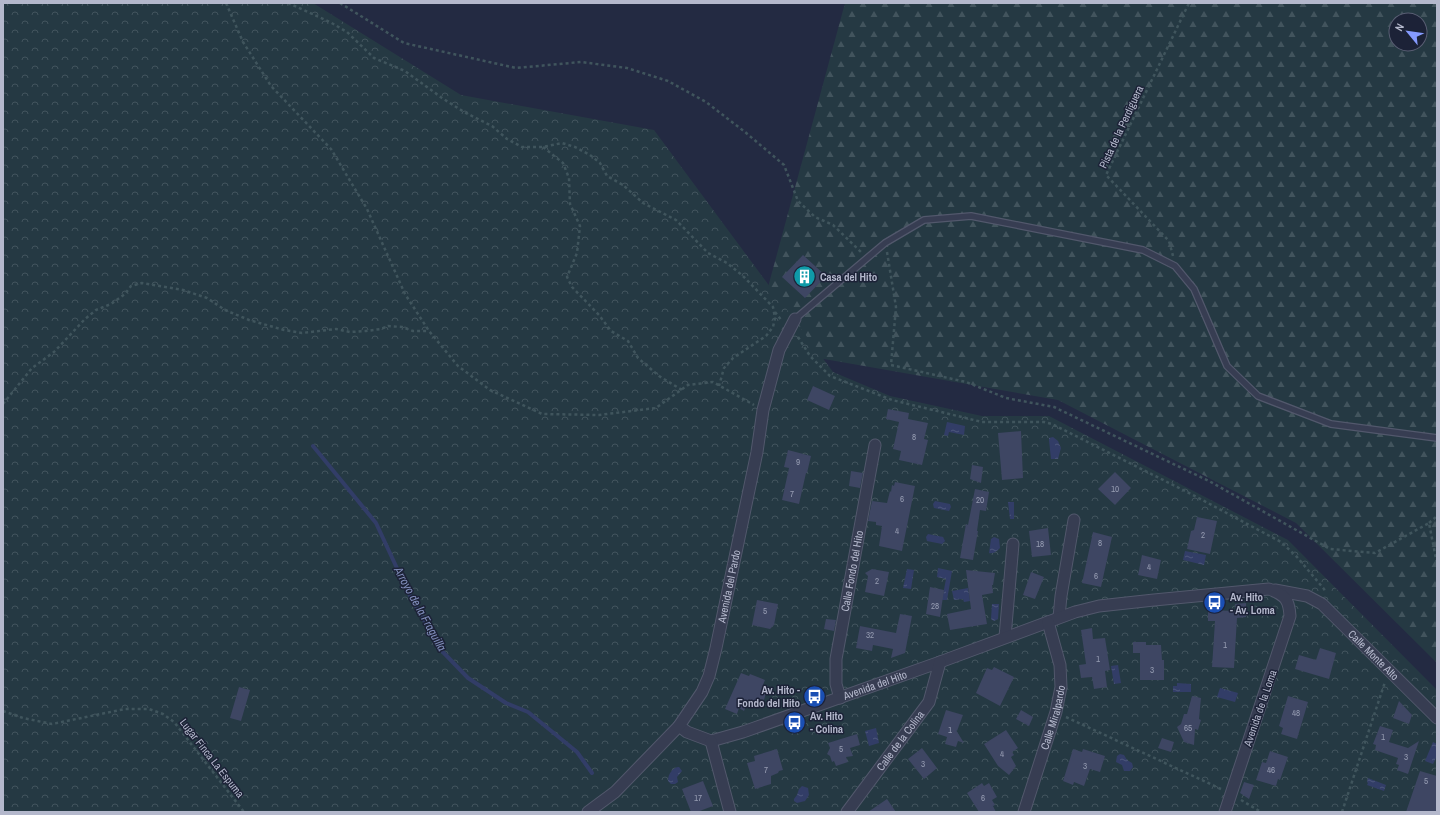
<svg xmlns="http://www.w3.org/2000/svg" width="1440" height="815" font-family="'Archivo Narrow',sans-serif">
	<defs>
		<pattern id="forest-firs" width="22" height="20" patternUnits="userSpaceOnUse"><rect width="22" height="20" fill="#253943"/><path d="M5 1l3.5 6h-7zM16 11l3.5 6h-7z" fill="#42545d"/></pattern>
		<pattern id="park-crowns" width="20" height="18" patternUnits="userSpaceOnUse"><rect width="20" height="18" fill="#253943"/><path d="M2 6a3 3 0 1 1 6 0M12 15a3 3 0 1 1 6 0" fill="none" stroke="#42545d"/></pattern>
		<pattern id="water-ripples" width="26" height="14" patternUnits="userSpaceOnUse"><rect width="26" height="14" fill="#323d67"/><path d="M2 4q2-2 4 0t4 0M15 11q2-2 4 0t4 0" fill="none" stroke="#4d577c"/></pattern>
	</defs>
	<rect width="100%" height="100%" fill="#232a42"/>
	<!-- forest -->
	<path fill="url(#forest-firs)" fill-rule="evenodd" d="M845,3H1437V663L1296,523L1058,400L767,349L732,420ZM1396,20H1420V44H1396Z"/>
	<!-- park -->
	<path fill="url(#park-crowns)" d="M3,3H313L461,95L654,130L833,372L890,396L982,416H1049L1288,540L1437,690V812H3Z"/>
	<!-- water -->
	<path fill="url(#water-ripples)" d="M947,422L965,426L964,435L949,432L948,436L944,435Z
		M1053,437L1058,441L1061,448L1058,459H1051L1049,440V438Z
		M935,501L950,504L951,507L949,511L934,508L933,504Z
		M1008,502H1014V519H1010Z
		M928,534L943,537L945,541L942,544L927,541L926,537Z
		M994,537L999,539L1000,548C997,551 994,554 989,553L991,539Z
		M1185,551L1206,555L1204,565L1183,560Z
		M938,568L952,571L947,600H942L946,579L937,577Z
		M907,569L914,570L911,589L903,588Z
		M968,588L970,601L964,602L963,599L954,600L952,591Z
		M992,604H999L998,619L994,621L991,619Z
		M1118,665L1121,683L1114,684L1111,666Z
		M1177,683L1191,684V692H1173V686H1177Z
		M1220,688L1238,693L1235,702L1217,697Z
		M876,728L879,743L869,746L865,731Z
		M1433,742L1437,744V756L1433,764L1425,761Z
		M1120,754L1124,755L1127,760L1132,763L1133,767L1130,771H1124L1122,765L1116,762L1117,756Z
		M679,767L682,771L677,777L678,782L675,784H671L668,781C668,774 673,767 679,767Z
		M1368,778L1386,785L1384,791L1367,785L1368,783L1367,782Z
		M802,786L808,788L809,795L805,801L797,803L794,801V799L797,795L799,789Z"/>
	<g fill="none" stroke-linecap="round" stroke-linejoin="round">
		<!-- stream -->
		<path stroke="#323d67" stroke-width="4" d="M313,446L376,523L408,592L441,650L468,678L506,703L528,712L577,752L592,773"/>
	</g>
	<!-- building -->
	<path fill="#3e4663" d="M803,255L826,276L805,298L782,277Z
		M813,386L835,396L829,410L807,400Z
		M888,409L909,413L908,419L928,423L924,439L928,440L922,465L899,460L901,451L893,449L899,422L886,419Z
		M1021,431L1023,478L1002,480L998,433Z
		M788,450L811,456L807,473H806L799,504L782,500L789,468L784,467Z
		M972,465L983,467L981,483L970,479Z
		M851,471L863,473L860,488L849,486Z
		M1115,472L1131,488L1115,505L1098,489Z
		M895,482L915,486L902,551L879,546L882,526L876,525V522L868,521L872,501L887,503L890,491L891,492L892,485L894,486Z
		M975,489L989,492L986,511L980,510L977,531H978L973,560L960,558L966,524L968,525Z
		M1197,517L1217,521L1210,554L1187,549L1191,531L1194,530Z
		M1048,528L1051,555L1032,557L1029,531Z
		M1093,532L1112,537L1101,587L1082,583Z
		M1142,555L1161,560L1157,579L1138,575Z
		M872,569L889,572L884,596L865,592L868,576L865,573Z
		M966,570L995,573L993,585H992L993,593L982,595L987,624L950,630L947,614L971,609Z
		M1031,572L1044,577L1035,599L1023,595Z
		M930,587L944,590L940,617L926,614Z
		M757,600L778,604L774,625L770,629L752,625Z
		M1246,603V617L1237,618L1234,668L1212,667L1215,621H1208V610L1236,611L1235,604Z
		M900,614L912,616L905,653L891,658L893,649L873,645L872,651L856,648L860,626L896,633Z
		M826,619L836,620L834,631L824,629Z
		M1092,628L1093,639L1105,638L1110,670L1105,671L1107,687L1094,689L1092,677L1081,678L1079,665L1086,664L1081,630Z
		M1133,642H1146V645H1161L1162,660H1164V680H1140V653H1133Z
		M1320,648L1336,653L1329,679L1295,669L1299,655L1316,660Z
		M994,667L1014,677L1000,706L976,693L987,668L992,670Z
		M741,673L749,676L750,674L765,680L763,685L768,686L764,700L760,699L758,707L747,704L744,711L739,708L737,714L725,709Z
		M239,687L250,690L241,721L230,718Z
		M1192,696L1201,698L1199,719L1201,720L1198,730L1195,729L1194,745L1184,742L1177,727L1181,724L1184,714H1187Z
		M1288,696L1308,702L1297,739L1281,734L1283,728L1279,726Z
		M1399,701L1412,715L1409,724L1393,718Z
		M946,710L963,715L957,731L956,730L964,743L958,741L956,747L945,744L947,737L938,734Z
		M1021,710L1033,717L1029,726L1016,719Z
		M1380,726L1393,730L1389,742L1408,748L1419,741L1408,774L1397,770L1399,765L1396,764L1398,758L1375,750L1376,745L1373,744Z
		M1006,730L1018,748L1012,752L1014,755L1011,757L1016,766L1009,775L998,766L984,744Z
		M857,734L860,745L850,748L853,756L846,757L848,762L836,766L834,761L832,762L830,756L827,754L830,748L828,743Z
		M1162,738L1174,742L1171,752L1158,748Z
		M922,748L937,768L924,779L908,759Z
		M777,749L783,770L779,771L778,773L771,776V784L755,789L747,763L755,761L754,756Z
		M1073,749L1082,752L1083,749L1105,756L1100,772L1090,769L1084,786L1074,782L1073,785L1063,781Z
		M1270,751L1288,757L1280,780L1278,779L1276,786L1256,780L1262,762L1266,763Z
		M1420,771L1437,776V812H1406Z
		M703,781L713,806L697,812H691L682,789Z
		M1244,782L1254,785L1249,799L1240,793Z
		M982,783L984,786L989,783L997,797L992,800L995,805L993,806L996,812H979L967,793Z
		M887,799L896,812H868Z"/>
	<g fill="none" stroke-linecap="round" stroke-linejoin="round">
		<defs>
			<path id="lane" d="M795,319L885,243L924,220L971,216L1143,250L1175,266L1194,289L1227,366L1258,396L1331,424L1437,438"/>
			<g id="street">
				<path id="s1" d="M1275,590L1307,596L1322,604L1437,718"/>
				<path d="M1059,617L1061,596L1074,520"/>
				<path d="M1005,637L1013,544"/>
				<path id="s2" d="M840,698L836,684V659L875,445"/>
				<path id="s3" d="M679,726L687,732L711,741L743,732L940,662L1075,612L1099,606L1154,600L1269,589C1285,595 1289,599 1290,616L1225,812"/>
				<path d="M711,741L730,812"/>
				<path id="s4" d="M588,812L615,792L679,726L702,692L709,676L716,648L757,452L763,410L779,350L795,319"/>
				<path id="s5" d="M847,812L929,702L940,662"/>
				<path id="s6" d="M1024,812L1056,712L1061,687L1060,665L1048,622"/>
			</g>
		</defs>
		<!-- lane casing -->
		<use href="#lane" stroke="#52586c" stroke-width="8"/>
		<!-- street casing -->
		<use href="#street" stroke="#52586c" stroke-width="13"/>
		<!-- path -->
		<path stroke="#40555d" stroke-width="2.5" stroke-dasharray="3 3" stroke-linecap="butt" d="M226,3L243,42L271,86L331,149L367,209L405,294L429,331L458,366L490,390L542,414L599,415L656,408L688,385L713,382L754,405
			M288,3L330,22L347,32L374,58L405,71L442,98L464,112L492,126L507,139L522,147H543L562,143L575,147L590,155L600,163L607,176L623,185L643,203L676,220L708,253L727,263L743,276L773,307L775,318L773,327L766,336L733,358L724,368L719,386
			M340,3L404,43L516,68L581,62L627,68L668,81L706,102L745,132L784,165L798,201L815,217L833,225L862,253
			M543,147L563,163L569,178L570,204L580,226L577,253L567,277L572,287L599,315L611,331L628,341L638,358L659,376L682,390
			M887,252L896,307L891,365L966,382L1006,398L1054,407L1209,481L1330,549L1375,553L1429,523L1437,564
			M1173,256L1169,241L1106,175L1189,3
			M775,312L782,321
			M798,337L810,356L830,376L892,400L982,422H1044L1052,424L1191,494L1281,542L1297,557L1324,589L1325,592
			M3,404L32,368L54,352L85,319L96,310L111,304L125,294L131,286L142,283L183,290L207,298L225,310L249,320L284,330L302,333L336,329L350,332L366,331L381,329L388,326L402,327L413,331H428
			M1429,523L1437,516
			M3,711L23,718L52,724L125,709H149L163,714L174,722L244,812
			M1066,717L1221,789
			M1241,800L1261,812
			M1342,812L1385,682"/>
		<!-- lane -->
		<use href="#lane" stroke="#373d52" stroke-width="5.5"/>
		<!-- street -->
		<use href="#street" stroke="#373d52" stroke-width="11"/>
	</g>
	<!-- icons -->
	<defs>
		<symbol id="building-disc" viewBox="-11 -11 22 22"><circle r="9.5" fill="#0f9aa8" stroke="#1c2237"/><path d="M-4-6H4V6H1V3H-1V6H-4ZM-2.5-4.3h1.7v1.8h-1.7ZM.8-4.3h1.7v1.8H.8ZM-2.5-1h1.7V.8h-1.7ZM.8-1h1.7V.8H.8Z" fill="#fff"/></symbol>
		<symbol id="bus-disc" viewBox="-11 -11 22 22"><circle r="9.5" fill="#1a4fb4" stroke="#1c2237"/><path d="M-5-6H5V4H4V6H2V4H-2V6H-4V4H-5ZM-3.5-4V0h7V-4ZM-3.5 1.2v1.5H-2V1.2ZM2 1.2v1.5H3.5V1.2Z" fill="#fff"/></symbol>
	</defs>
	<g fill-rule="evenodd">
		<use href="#building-disc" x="792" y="264" width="25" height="25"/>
		<use href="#bus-disc" x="1202" y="590" width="25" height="25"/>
		<use href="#bus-disc" x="802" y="684" width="25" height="25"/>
		<use href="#bus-disc" x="782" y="710" width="25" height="25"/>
	</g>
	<g text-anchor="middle" stroke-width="3" stroke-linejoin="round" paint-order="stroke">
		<!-- number labels -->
		<g font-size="9" fill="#969cb2">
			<text x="914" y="440">8</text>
			<text x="798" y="465">9</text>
			<text x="1115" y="492">10</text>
			<text x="792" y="497">7</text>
			<text x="902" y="502">6</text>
			<text x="980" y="503">20</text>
			<text x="897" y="534">4</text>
			<text x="1203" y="538">2</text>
			<text x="1100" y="546">8</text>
			<text x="1040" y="547">18</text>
			<text x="1149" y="570">4</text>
			<text x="1096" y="579">6</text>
			<text x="877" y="584">2</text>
			<text x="935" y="609">28</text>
			<text x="765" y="614">5</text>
			<text x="870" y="638">32</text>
			<text x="1225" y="648">1</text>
			<text x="1098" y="662">1</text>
			<text x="1152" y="673">3</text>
			<text x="1296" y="716">48</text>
			<text x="1188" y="731">65</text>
			<text x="950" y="733">1</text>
			<text x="1383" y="740">1</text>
			<text x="841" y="752">5</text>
			<text x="1002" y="757">4</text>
			<text x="1406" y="760">3</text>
			<text x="923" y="767">3</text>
			<text x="1085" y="769">3</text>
			<text x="766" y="773">7</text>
			<text x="1271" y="773">46</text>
			<text x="1426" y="784">5</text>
			<text x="698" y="801">17</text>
			<text x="983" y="801">6</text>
		</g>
		<!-- street labels -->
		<g font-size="11" fill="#b4b8cc" stroke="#1c2237">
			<text transform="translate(1121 127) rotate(-65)" y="4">Pista de la Perdiguera</text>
			<text dy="4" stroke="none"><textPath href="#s2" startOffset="129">Calle Fondo del Hito</textPath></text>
			<text dy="4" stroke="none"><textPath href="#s4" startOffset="276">Avenida del Pardo</textPath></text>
			<text dy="4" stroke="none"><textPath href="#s1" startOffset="122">Calle Monte Alto</textPath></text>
			<text dy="4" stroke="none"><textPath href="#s3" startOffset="209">Avenida del Hito</textPath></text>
			<text transform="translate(1260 708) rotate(-71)" y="4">Avenida de la Loma</text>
			<text dy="4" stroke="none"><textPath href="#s6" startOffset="99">Calle Miralpardo</textPath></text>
			<text dy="4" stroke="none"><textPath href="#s5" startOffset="89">Calle de la Colina</textPath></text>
			<text transform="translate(212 758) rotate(52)" y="4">Lugar Finca La Espuma</text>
		</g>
		<!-- poi labels -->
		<g font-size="11" font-weight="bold" fill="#b4b8cc" stroke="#1c2237" text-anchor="start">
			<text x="820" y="281">Casa del Hito</text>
			<text x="1230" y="601">Av. Hito<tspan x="1230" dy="13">- Av. Loma</tspan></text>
			<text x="800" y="694" text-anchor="end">Av. Hito -<tspan x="800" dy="13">Fondo del Hito</tspan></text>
			<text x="810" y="720">Av. Hito<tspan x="810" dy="13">- Colina</tspan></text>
		</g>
		<!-- water labels -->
		<g font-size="12" font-style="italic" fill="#808dba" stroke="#1c2237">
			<text transform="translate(420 609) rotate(61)" y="4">Arroyo de la Fraguilla</text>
		</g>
	</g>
	<!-- border -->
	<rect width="1440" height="815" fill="none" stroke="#b4b8cc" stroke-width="8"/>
	<!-- north arrow -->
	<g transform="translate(1408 32) rotate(299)"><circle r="19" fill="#1c2237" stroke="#595e73"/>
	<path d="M0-3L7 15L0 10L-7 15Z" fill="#869bff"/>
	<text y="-6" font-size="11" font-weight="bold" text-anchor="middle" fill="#b4b8cc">N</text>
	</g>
</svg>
